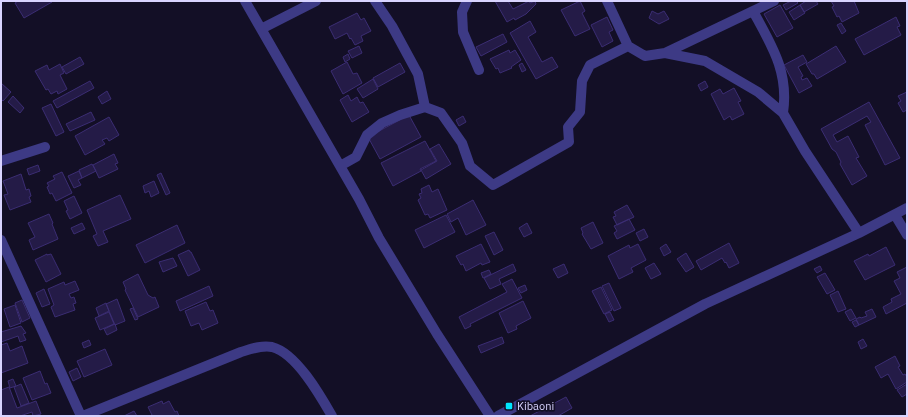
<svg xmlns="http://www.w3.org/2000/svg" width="908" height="417" font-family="'IBM Plex Sans',sans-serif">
	<rect width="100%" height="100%" fill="#130f26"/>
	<!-- building -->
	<path fill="#241b47" stroke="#3b2d73" d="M18,1H52V2L24,18L15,3Z
		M495,1H508L513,9L529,1L530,3L535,1L536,4L526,14L515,20L514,18L507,22Z
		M580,1L585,11L582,13L590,29L575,36L561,10Z
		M791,1H796L798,3L786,10L783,5Z
		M806,1H816L818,4L804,12L800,5Z
		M831,1H854L859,13L842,22L839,16L837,17L832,7L834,6Z
		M780,5L793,28L777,37L764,14Z
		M800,5L805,13L794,20L789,12Z
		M652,11L658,14L664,11L669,19L659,24L649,18Z
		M357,13L361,20L364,18L371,31L361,36L363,41L355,45L351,38L350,39L347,33L335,39L329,27Z
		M607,17L613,30L609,32L613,41L602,47L591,25Z
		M896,17L900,26L897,27L901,35L864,55L855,39Z
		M530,21L536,32L528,37L542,62L552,57L558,67L536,79L510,33Z
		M841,23L846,31L842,34L837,25Z
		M503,34L507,42L481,56L476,47Z
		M359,46L362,53L352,58L348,51Z
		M836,46L846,62L817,79L814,74H812L806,64Z
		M509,50L510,53L515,50L521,60L511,67L512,68L500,73L498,68L496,69L490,59Z
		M348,54L350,59L345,62L343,57Z
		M803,55L807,62L798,67L803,76L801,77L802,80L807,78L812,86L799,93L784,65Z
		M80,57L84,64L66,74L62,67Z
		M347,62L353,74L357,73L362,83L343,94L331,71Z
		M400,63L405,72L378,87L373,78Z
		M522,63L526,70L522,72L519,65Z
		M60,64L64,73L60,75L67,89L58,94L57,91L51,94L48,89L46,90L35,71L47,65L49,70Z
		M373,79L378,89L363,98L357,89Z
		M90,81L94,88L57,108L53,101Z
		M705,81L708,87L701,91L698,85Z
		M1,83L11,92L3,101L1,99Z
		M734,88L741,101L738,102L744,114L732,120L730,116L724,120L711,94L720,89L723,94Z
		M107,91L111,99L102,104L98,97Z
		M907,92V110L903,112L898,103L901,101L898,96Z
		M348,95L351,101L357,97L360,103L363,102L369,112L352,122L340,100Z
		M13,96L24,108L20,113L8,102Z
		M869,102L900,158L885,165L865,125L871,122L867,116L833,135L837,142L848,136L859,157L856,158L867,176L852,185L840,164L841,162L836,152L832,149L821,129Z
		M51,104L64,132L56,136L42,108Z
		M91,112L95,120L70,131L66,124Z
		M409,115L421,137L380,159L368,137Z
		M463,116L466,122L459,126L456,120Z
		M109,117L119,135L109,141L107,138L102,140L105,144L85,155L75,136Z
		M425,141L436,161L420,169L421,171L393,186L381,163Z
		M439,144L451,164L426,179L421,170L437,161L430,149Z
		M114,154L118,163L115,164L118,169L99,178L93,165Z
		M92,164L96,171L82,178L79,170Z
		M38,165L40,171L29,175L27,169Z
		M79,171L82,178L78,180L81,185L74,188L68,176Z
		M62,172L72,193L56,201L52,193L50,194L47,187L49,186L47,183L55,179L53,176Z
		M161,173L170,193L166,195L157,175Z
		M21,174L26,190L29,189L31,196L29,197L31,202L10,210L4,195L8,194L3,181Z
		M154,181L159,193L151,197L149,191L145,193L143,186Z
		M429,185L432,192L438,189L447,210L430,218L428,214L425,215L418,200L421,198L419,194L422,193L421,189Z
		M120,195L131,219L103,231L108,242L98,246L93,236L97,234L87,210Z
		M74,196L82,213L70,219L66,211L68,210L64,201Z
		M473,200L486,225L466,235L458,218L451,222L447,214Z
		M627,205L634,217L617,225L613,217L616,216L614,212Z
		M49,214L53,223L52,224L58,239L33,250L29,240L35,237L28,223Z
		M446,215L455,232L424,248L415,230Z
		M629,219L635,230L617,239L614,233L617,231L614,226Z
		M593,222L603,243L591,249L582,234L583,233L581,228Z
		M82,223L85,229L74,234L71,228Z
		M527,223L532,233L524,237L519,228Z
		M177,225L185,243L145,263L136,245Z
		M644,229L648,237L640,241L636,233Z
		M494,232L503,250L494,255L485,236Z
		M729,243L739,263L729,268L726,262L725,263L722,258L701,270L696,261Z
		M481,244L490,262L482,265L481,263L466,271L463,264L461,265L456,256Z
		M638,244L646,260L631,268L633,272L619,279L608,256L629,245L630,248Z
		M666,244L671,252L664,256L660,248Z
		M886,247L895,265L865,280L854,261L868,254L869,256Z
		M189,250L190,252H191L200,270L188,276L178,255Z
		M686,253L694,267L686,272L677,259Z
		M47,254V255L51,254L61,274L46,282L35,260Z
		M173,258L177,266L163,272L159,262Z
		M654,263L661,274L651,279L645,268Z
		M513,264L516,271L499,279L501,284L490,289L484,278Z
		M564,264L568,273L558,278L553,269Z
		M820,266L822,270L817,273L814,269Z
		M907,267V303L886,314L883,307L892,302L891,299L901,294L894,281L900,278L897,272Z
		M489,270L491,274L483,278L481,273Z
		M825,273L835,290L827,294L817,277Z
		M138,274L148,295L153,298L155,297L159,307L138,317L125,290L126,289L123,282Z
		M512,279L522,298L470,324L471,326L465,329L459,317L507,292L502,284Z
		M75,281L79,290L69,294L71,298L74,297L76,303L73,304L75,310L55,317L51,307L54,305L48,289L64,282L65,285Z
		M609,283L621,308L614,311L602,286Z
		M525,285L527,290L521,293L518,288Z
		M209,286L213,296L180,311L176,301Z
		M601,287L612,310L604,314L592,291Z
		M44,289L50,304L42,307L36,293Z
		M838,291L846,309L838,312L830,295Z
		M117,299L125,321L115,325L106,304Z
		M22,300L30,318L22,322L15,303Z
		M523,301L531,318L516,326L517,329L508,333L499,313Z
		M206,302L210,311L213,310L218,323L202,330L199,323L191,326L185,311Z
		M106,303L109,311L99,316L96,308Z
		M15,305L21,323L10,327L4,309Z
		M133,308L138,319L135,320L130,309Z
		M851,309L856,318L850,321L845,312Z
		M872,309L876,317L859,325L856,319L860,317L861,318L867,316L865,312Z
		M109,312L114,324L100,330L95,318Z
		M610,312L614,320L609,322L605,314Z
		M856,320L859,325L855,327L852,322Z
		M115,324L117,330L107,335L104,329Z
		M21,326L26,333L23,334L26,340L20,342L18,336L1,342V332Z
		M502,337L504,343L481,353L478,346Z
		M863,339L867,346L861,349L858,342Z
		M89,340L91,345L84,348L82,343Z
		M7,343L10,351L22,346L28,363L1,373V345Z
		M105,349L112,365L84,377L77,361Z
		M895,356L900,366L898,367L903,375L905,374L907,377V382L896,389L888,374L881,378L875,367Z
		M77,368L81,377L73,381L69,372Z
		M40,371L45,384L47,383L51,393L32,400L23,378Z
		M13,379L16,386L10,388L8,381Z
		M21,384L29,403L21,406L14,387Z
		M907,384V394L902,397L897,390Z
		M9,387L17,408L36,401L41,414L33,416L32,412L20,416H1V390Z
		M566,397L572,408L558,416H530Z
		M162,401L163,404L169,401L175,412L177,411L179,416H150L152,415L148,407Z
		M134,411L137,416H124Z"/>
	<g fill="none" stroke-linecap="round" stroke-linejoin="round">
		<!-- minor -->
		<path stroke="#3d3a85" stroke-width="10" d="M245,1L359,199L379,238L437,334L490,416
			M375,1L392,26L418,74L425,107
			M467,1L462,12L463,32L479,70
			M607,1L628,46
			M753,11C772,46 789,72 783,113
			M261,29L316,1
			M665,53L705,61L758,92L783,113L805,151L859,233
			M1,161L45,147
			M340,166L356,157L367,135L382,123L400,115L425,107L441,113L462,143L470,166L493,185L569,142L568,127L580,112L582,81L590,65L628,46L645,56L665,53L774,1
			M895,215L907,235
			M1,240L81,416
			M83,416L241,352C251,349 261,345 272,347C296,353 320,395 332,416
			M498,416L705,304L859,233L907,208"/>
	</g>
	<!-- markers -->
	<rect fill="#00e5ff" stroke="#130f26" stroke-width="1.5" x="505" y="402" width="8" height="8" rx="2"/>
	<g text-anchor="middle" stroke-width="3.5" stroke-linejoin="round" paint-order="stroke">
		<!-- poi labels -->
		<g font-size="11" fill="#d9d4ff" stroke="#130f26" text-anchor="start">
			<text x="517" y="410">Kibaoni</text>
		</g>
	</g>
	<!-- border -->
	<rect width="908" height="417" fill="none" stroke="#d9d4ff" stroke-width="4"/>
</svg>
